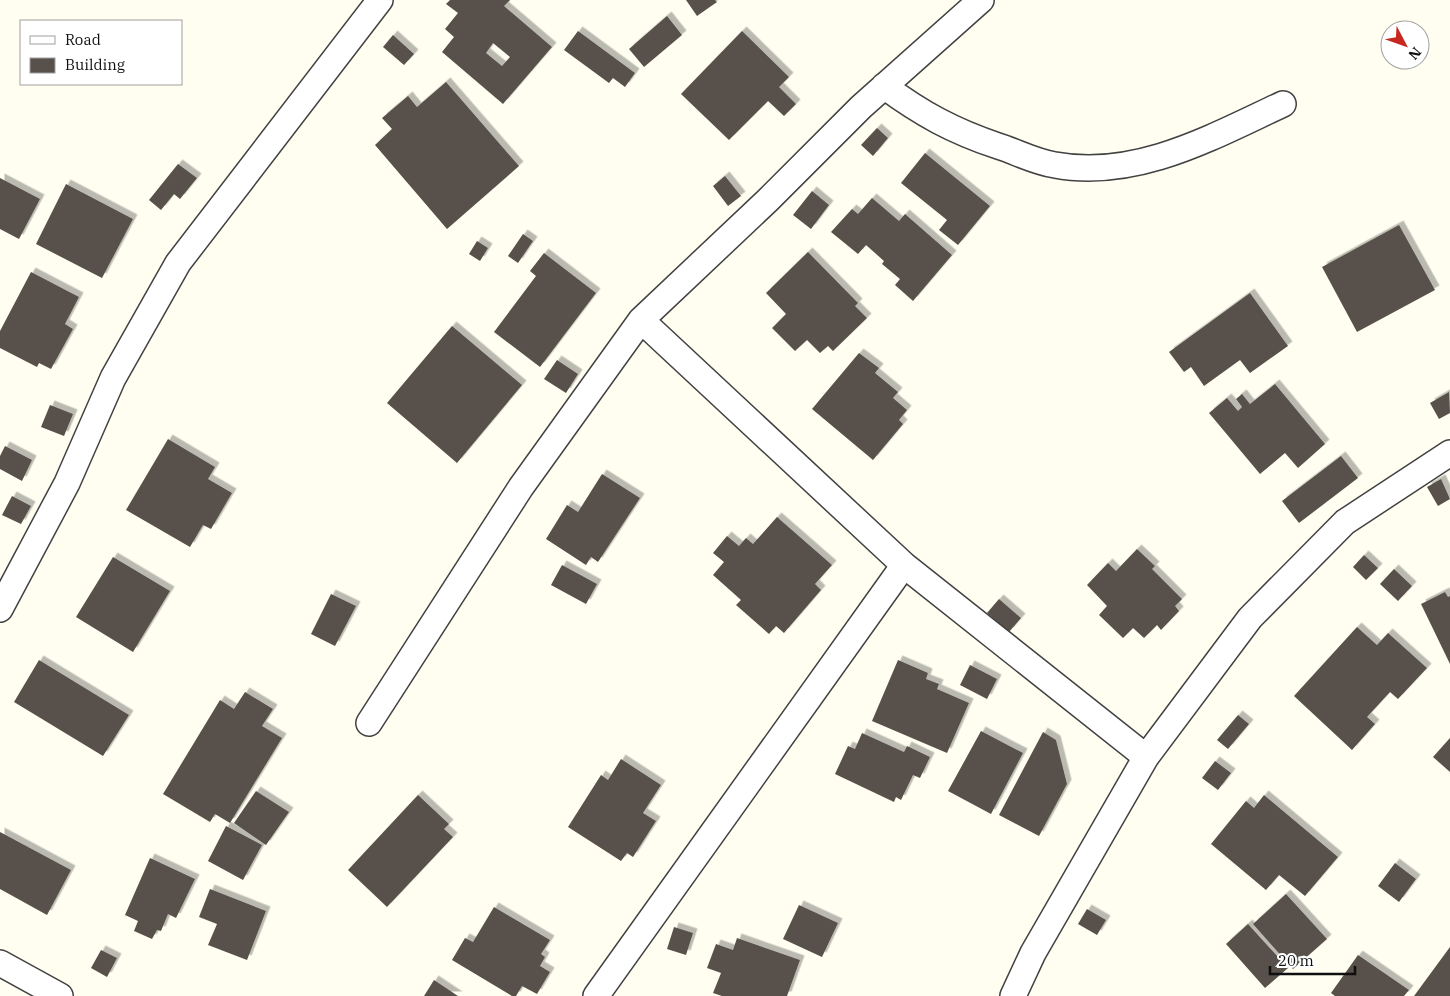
<svg xmlns="http://www.w3.org/2000/svg" width="1450" height="996" font-family="'IBM Plex Serif',serif">
	<defs>
		<filter id="shadow"><feDropShadow dx="4.5" dy="-4.5" stdDeviation="0" flood-color="#0004"/></filter>
	</defs>
	<rect width="100%" height="100%" fill="#fffef1"/>
	<!-- building -->
	<path fill="#58514b" fill-rule="evenodd" filter="url(#shadow)" d="M450,0H510L504,6L552,47L503,104L442,52L454,37L445,29L458,13L446,4ZM493,43L510,57L502,66L486,53Z
		M686,0H715L717,2L697,16Z
		M667,16L682,35L644,67L629,49Z
		M578,31L635,73L625,87L613,78L609,83L564,50Z
		M742,31L789,77L779,87L796,104L784,116L768,101L729,140L681,94Z
		M393,35L414,54L404,65L383,47Z
		M446,82L519,166L447,229L375,145L392,129L382,118L408,96L417,107Z
		M877,128L888,138L873,156L861,145Z
		M925,153L990,206L958,245L939,230L947,220L901,183Z
		M178,164L197,178L180,199L174,194L161,210L149,200Z
		M725,176L741,196L728,206L713,186Z
		M0,178L40,199L19,239L0,229Z
		M66,184L133,219L102,278L36,244Z
		M812,191L829,205L811,229L793,215Z
		M872,198L899,221L905,214L952,255L913,301L895,285L900,279L882,264L884,261L866,245L858,254L831,232L852,209L858,214Z
		M1399,225L1435,290L1357,332L1322,267Z
		M523,234L533,241L518,263L508,256Z
		M477,241L488,248L480,261L469,254Z
		M808,252L858,303L855,306L867,318L833,351L828,346L820,353L807,340L795,351L772,328L786,314L766,293Z
		M544,253L596,293L540,367L494,332L536,276L530,271Z
		M31,272L79,297L65,324L73,329L51,369L39,363L37,367L0,348V331Z
		M1250,293L1288,346L1250,373L1240,360L1204,386L1191,367L1184,372L1169,352Z
		M452,326L522,385L457,463L387,403Z
		M859,353L879,368L875,373L898,392L893,398L907,410L899,420L903,424L873,460L812,409Z
		M557,360L578,374L566,393L544,379Z
		M1275,384L1325,444L1298,468L1285,453L1260,474L1209,413L1227,398L1238,411L1242,407L1236,399L1242,394L1250,404Z
		M1449,392L1450,413L1439,419L1430,403Z
		M50,405L73,414L64,436L41,427Z
		M168,439L215,467L208,479L232,493L211,529L203,525L190,547L126,510Z
		M5,446L32,460L22,481L0,469V456Z
		M1341,456L1358,478L1299,523L1282,501Z
		M602,474L640,498L598,562L591,557L586,565L546,539L567,505L578,512Z
		M1441,479L1450,499L1438,506L1427,487Z
		M12,496L31,506L21,524L2,515Z
		M777,517L832,565L815,584L821,590L784,633L776,626L769,634L736,605L741,600L713,575L724,562L713,553L727,536L739,546L746,538L753,544Z
		M1137,549L1155,566L1152,569L1182,599L1175,606L1179,611L1161,630L1157,625L1144,638L1133,628L1123,638L1099,615L1107,606L1087,585L1108,563L1116,571Z
		M1364,555L1378,568L1366,580L1353,567Z
		M113,557L170,591L133,652L76,617Z
		M562,565L597,584L586,604L551,585Z
		M1394,569L1412,586L1398,601L1380,584Z
		M1445,592L1448,597L1450,596V664L1421,604Z
		M331,594L356,606L335,646L311,634Z
		M999,599L1021,618L1009,632L987,613Z
		M1357,627L1377,645L1388,633L1427,668L1398,699L1390,692L1367,717L1375,724L1352,750L1294,696Z
		M39,660L129,715L103,756L14,702Z
		M898,660L928,673L926,679L939,684L937,689L969,703L947,753L872,721Z
		M970,665L997,679L987,699L960,685Z
		M245,692L273,709L262,726L282,738L230,823L215,814L210,822L163,794L220,700L234,709Z
		M1238,715L1249,724L1228,749L1217,740Z
		M981,731L1023,753L991,814L948,791Z
		M1043,732L1056,740L1067,784L1039,836L999,815Z
		M862,733L904,752L907,746L930,757L920,778L913,775L901,800L896,797L894,802L835,774L848,746L855,749Z
		M1450,738V772L1433,757Z
		M621,759L661,785L643,813L656,821L633,857L627,853L621,861L568,827L601,775L608,780Z
		M1215,761L1231,773L1218,790L1202,778Z
		M256,791L289,812L266,845L234,823Z
		M418,795L449,824L444,829L453,837L387,907L348,870Z
		M1264,795L1338,857L1305,896L1279,875L1266,890L1211,844L1246,801L1254,808Z
		M226,826L262,845L243,880L208,861Z
		M0,832L71,870L47,915L0,889Z
		M150,858L195,879L176,918L168,914L161,931L157,930L152,939L134,931L138,921L125,915Z
		M1395,863L1416,879L1399,902L1378,886Z
		M210,889L266,911L247,960L208,945L217,924L199,917Z
		M1286,894L1327,939L1293,969L1253,924Z
		M799,905L838,923L822,957L783,939Z
		M494,907L550,940L541,954L545,957L540,966L550,972L537,994L522,986L516,996H512L452,960L465,938L473,942Z
		M1087,909L1106,920L1097,935L1078,924Z
		M1248,924L1288,968L1265,988L1226,944Z
		M674,927L693,933L686,955L667,949Z
		M737,938L800,960L787,996H722L713,993L721,973L707,968L716,944L733,950Z
		M1450,947V996H1414Z
		M101,950L117,958L107,977L91,968Z
		M1358,955L1409,990L1404,996H1335L1331,993Z
		M434,980L458,996H424Z"/>
	<g fill="none" stroke-linecap="round" stroke-linejoin="round">
		<defs>
			<path id="minor" d="M884,86C922,114 953,131 998,146C1017,152 1035,162 1055,165C1136,180 1212,137 1283,104
				M641,320L904,565L1146,757
				M0,609L67,483L113,378L178,263L380,0
				M369,723L521,487L641,320L768,200L861,107L981,0
				M0,963L60,996
				M596,996L904,565
				M1013,996L1033,953L1146,757L1250,618L1345,522L1450,453"/>
		</defs>
		<!-- minor casing -->
		<use href="#minor" stroke="#424242" stroke-width="28"/>
		<!-- minor -->
		<use href="#minor" stroke="#fff" stroke-width="25"/>
	</g>
	<!-- legend -->
	<rect x="20" y="20" width="162" height="65" fill="#ffffff" stroke="#9f9f9f"/>
	<rect x="30" y="36" width="25" height="8" fill="#ffffff" stroke="#9f9f9f"/>
	<text x="65" y="45" font-size="15" fill="#0f0f0f">Road</text>
	<rect x="30" y="58" width="25" height="15" fill="#58514b" stroke="#9f9f9f"/>
	<text x="65" y="70" font-size="15" fill="#0f0f0f">Building</text>
	<!-- north arrow -->
	<g transform="translate(1405 45) rotate(131)"><circle r="24" fill="#ffffff" stroke="#9f9f9f"/>
	<path d="M0-4L9 19L0 12L-9 19Z" fill="#c6271f"/>
	<text y="-8" font-size="14" font-weight="bold" text-anchor="middle" fill="#0f0f0f">N</text>
	</g>
	<!-- scale -->
	<path d="M1270 966v8h85v-8" fill="none" stroke="#0f0f0f" stroke-width="2.5"/>
	<text x="1278" y="966" font-size="15" fill="#0f0f0f" stroke="#ffffff" stroke-width="4" paint-order="stroke">20 m</text>
</svg>
